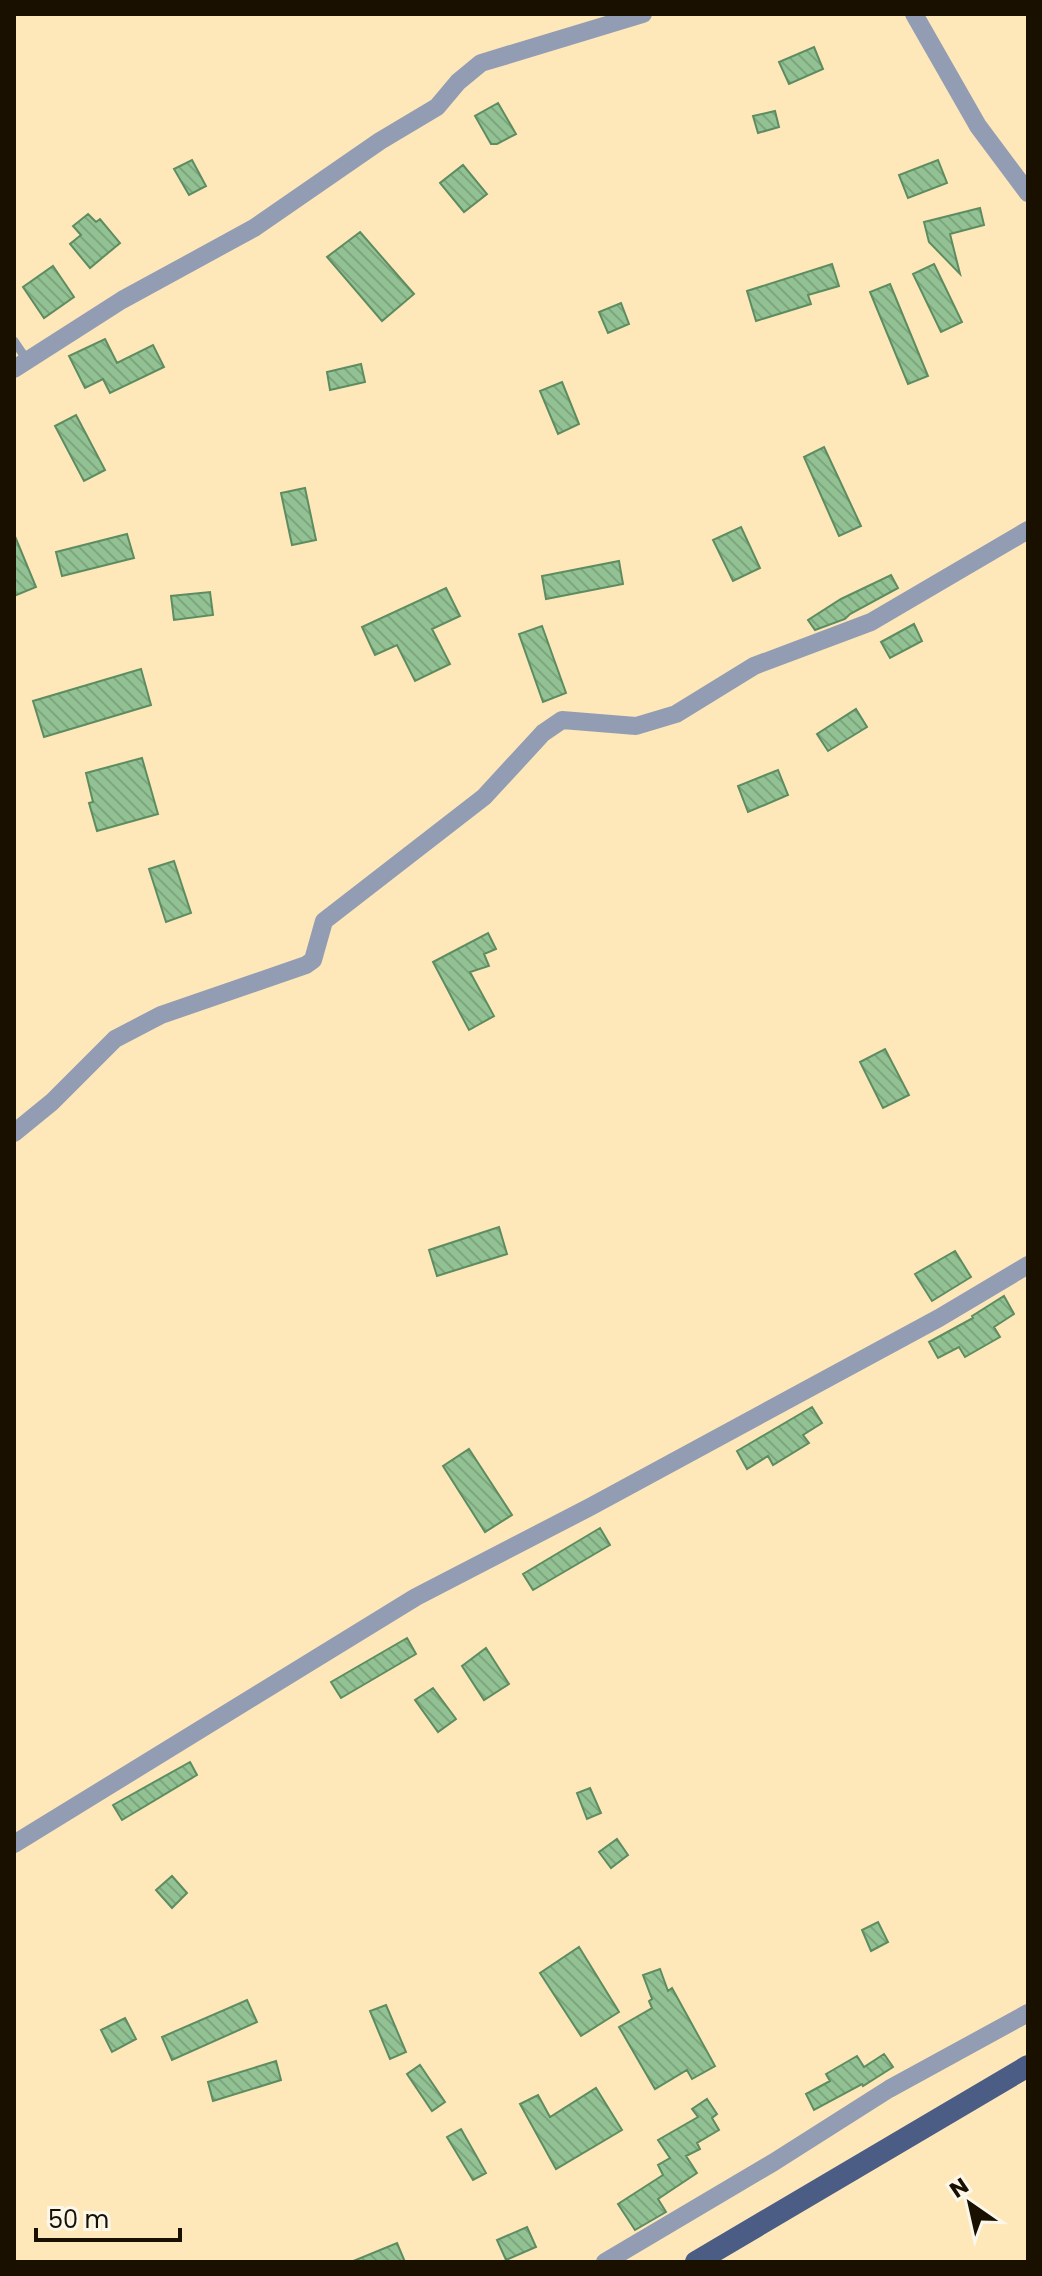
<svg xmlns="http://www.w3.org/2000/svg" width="1042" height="2276" font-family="Poppins,sans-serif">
	<defs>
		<pattern id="building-back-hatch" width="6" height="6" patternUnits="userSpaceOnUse" patternTransform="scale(2)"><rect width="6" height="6" fill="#92c294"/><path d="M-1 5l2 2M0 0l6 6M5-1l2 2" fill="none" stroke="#7da67e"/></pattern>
	</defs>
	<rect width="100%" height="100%" fill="#fee8b9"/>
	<!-- building -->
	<path fill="url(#building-back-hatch)" stroke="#5e8c61" stroke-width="2" d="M814,47L823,69L789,84L779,62Z
		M498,103L516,134L497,144H491L475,116Z
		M775,111L779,127L758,133L753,116Z
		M192,160L206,186L189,195L174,169Z
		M938,160L947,183L908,198L899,175Z
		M463,165L487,194L464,212L440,183Z
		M980,208L984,225L950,234L960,274L929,242L924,222Z
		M88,214L96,222L100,219L120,243L90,268L70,244L81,235L73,226Z
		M360,232L414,294L382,321L327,257Z
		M832,264L839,286L808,295L811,304L756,321L747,291Z
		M934,264L962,322L941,332L913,274Z
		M53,266L74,297L44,318L23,287Z
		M890,284L928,376L908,384L870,292Z
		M621,303L629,324L608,333L599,312Z
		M105,339L117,363L153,345L164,367L110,393L103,379L85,388L69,356Z
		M361,364L365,382L330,390L327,372Z
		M562,382L579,424L558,434L540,391Z
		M76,415L105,470L84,481L55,426Z
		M824,447L861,526L839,536L804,457Z
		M305,488L316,540L292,545L281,493Z
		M741,527L760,568L733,581L713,540Z
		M14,534L36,587L14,596Z
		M127,534L134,558L62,576L56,552Z
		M619,561L623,584L546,599L542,576Z
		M891,575L898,588L850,614L845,619L815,630L808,620L841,599Z
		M446,588L460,616L432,629L450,664L415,681L397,645L375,655L362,627Z
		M210,592L213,615L174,620L171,596Z
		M914,624L922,641L890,658L881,642Z
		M542,626L566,693L543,702L519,634Z
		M141,669L151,705L44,737L33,701Z
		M856,709L867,727L828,751L817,734Z
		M142,758L158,814L97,831L89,803L93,802L86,773Z
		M778,770L788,795L748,812L738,786Z
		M174,861L191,913L166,922L149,869Z
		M488,933L496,949L484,954L489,966L470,972L494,1016L469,1030L433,962Z
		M885,1049L909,1095L883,1108L860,1062Z
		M499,1227L507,1254L437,1276L429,1250Z
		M955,1251L971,1277L932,1301L915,1274Z
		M1004,1296L1014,1314L994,1327L1000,1337L965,1357L959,1347L938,1358L929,1342L973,1318L972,1316Z
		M812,1407L822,1423L803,1435L809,1443L773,1465L768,1456L747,1469L737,1451Z
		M469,1449L512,1515L485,1532L443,1466Z
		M600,1528L610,1545L533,1590L523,1574Z
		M407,1638L416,1654L341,1698L331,1682Z
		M486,1648L509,1684L484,1700L462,1666Z
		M433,1688L456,1719L438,1732L415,1700Z
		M190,1762L197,1775L122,1820L113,1805Z
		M590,1788L601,1813L587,1819L577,1793Z
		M617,1839L628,1855L611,1868L599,1852Z
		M172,1876L187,1893L172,1908L156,1890Z
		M878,1922L888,1942L871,1951L862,1930Z
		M579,1947L619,2012L581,2036L540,1973Z
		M660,1969L668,1991L672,1988L715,2066L692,2079L687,2070L655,2089L619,2027L652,2008L649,2001L652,1999L643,1975Z
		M247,2000L257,2022L172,2060L162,2037Z
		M386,2005L406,2052L390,2059L370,2011Z
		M125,2018L136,2039L112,2052L101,2030Z
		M884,2054L893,2067L863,2086L862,2084L814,2110L806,2094L830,2081L826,2074L857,2056L864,2067Z
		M276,2061L281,2080L213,2101L208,2082Z
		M420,2065L445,2102L432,2111L407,2074Z
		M596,2088L622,2130L556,2169L520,2104L538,2095L550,2117Z
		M707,2099L717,2114L712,2118L719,2130L697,2143L700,2149L686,2156L697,2173L658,2199L666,2212L635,2230L618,2204L663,2175L658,2165L670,2158L658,2140L698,2117L692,2109Z
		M461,2129L486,2173L473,2180L447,2137Z
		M527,2227L536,2247L506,2260L497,2240Z
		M397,2243L405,2262H351Z"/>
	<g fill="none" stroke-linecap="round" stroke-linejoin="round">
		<!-- service -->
		<path stroke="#929db4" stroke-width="9" d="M14,341L27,360"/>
		<!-- minor -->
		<path stroke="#929db4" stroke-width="18" d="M914,14L978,126L1028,193
			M14,369L122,300L254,228L380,141L437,107L458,82L481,63L643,14
			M14,1133L52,1102L115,1039L161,1015L306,965L313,960L324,921L484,797L543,733L562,720L636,726L676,714L754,666L871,622L1028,530
			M14,1844L416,1597L590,1507L939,1318L1028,1265
			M605,2262L774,2162L889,2089L1028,2013"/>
		<!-- primary -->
		<path stroke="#4b5c85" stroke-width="22" d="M696,2262L1028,2066"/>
	</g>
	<!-- border -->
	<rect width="1042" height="2276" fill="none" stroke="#191000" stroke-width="32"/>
	<!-- north arrow -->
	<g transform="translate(970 2204) rotate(326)" stroke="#fcf7eb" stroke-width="6" paint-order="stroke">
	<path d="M0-6L14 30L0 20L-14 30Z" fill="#191000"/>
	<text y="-12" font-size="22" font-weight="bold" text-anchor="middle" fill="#191000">N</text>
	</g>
	<!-- scale -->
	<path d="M36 2228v12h144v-12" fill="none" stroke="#191000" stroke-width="4"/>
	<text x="48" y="2228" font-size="24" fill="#191000" stroke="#fcf7eb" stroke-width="6" paint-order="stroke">50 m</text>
</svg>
